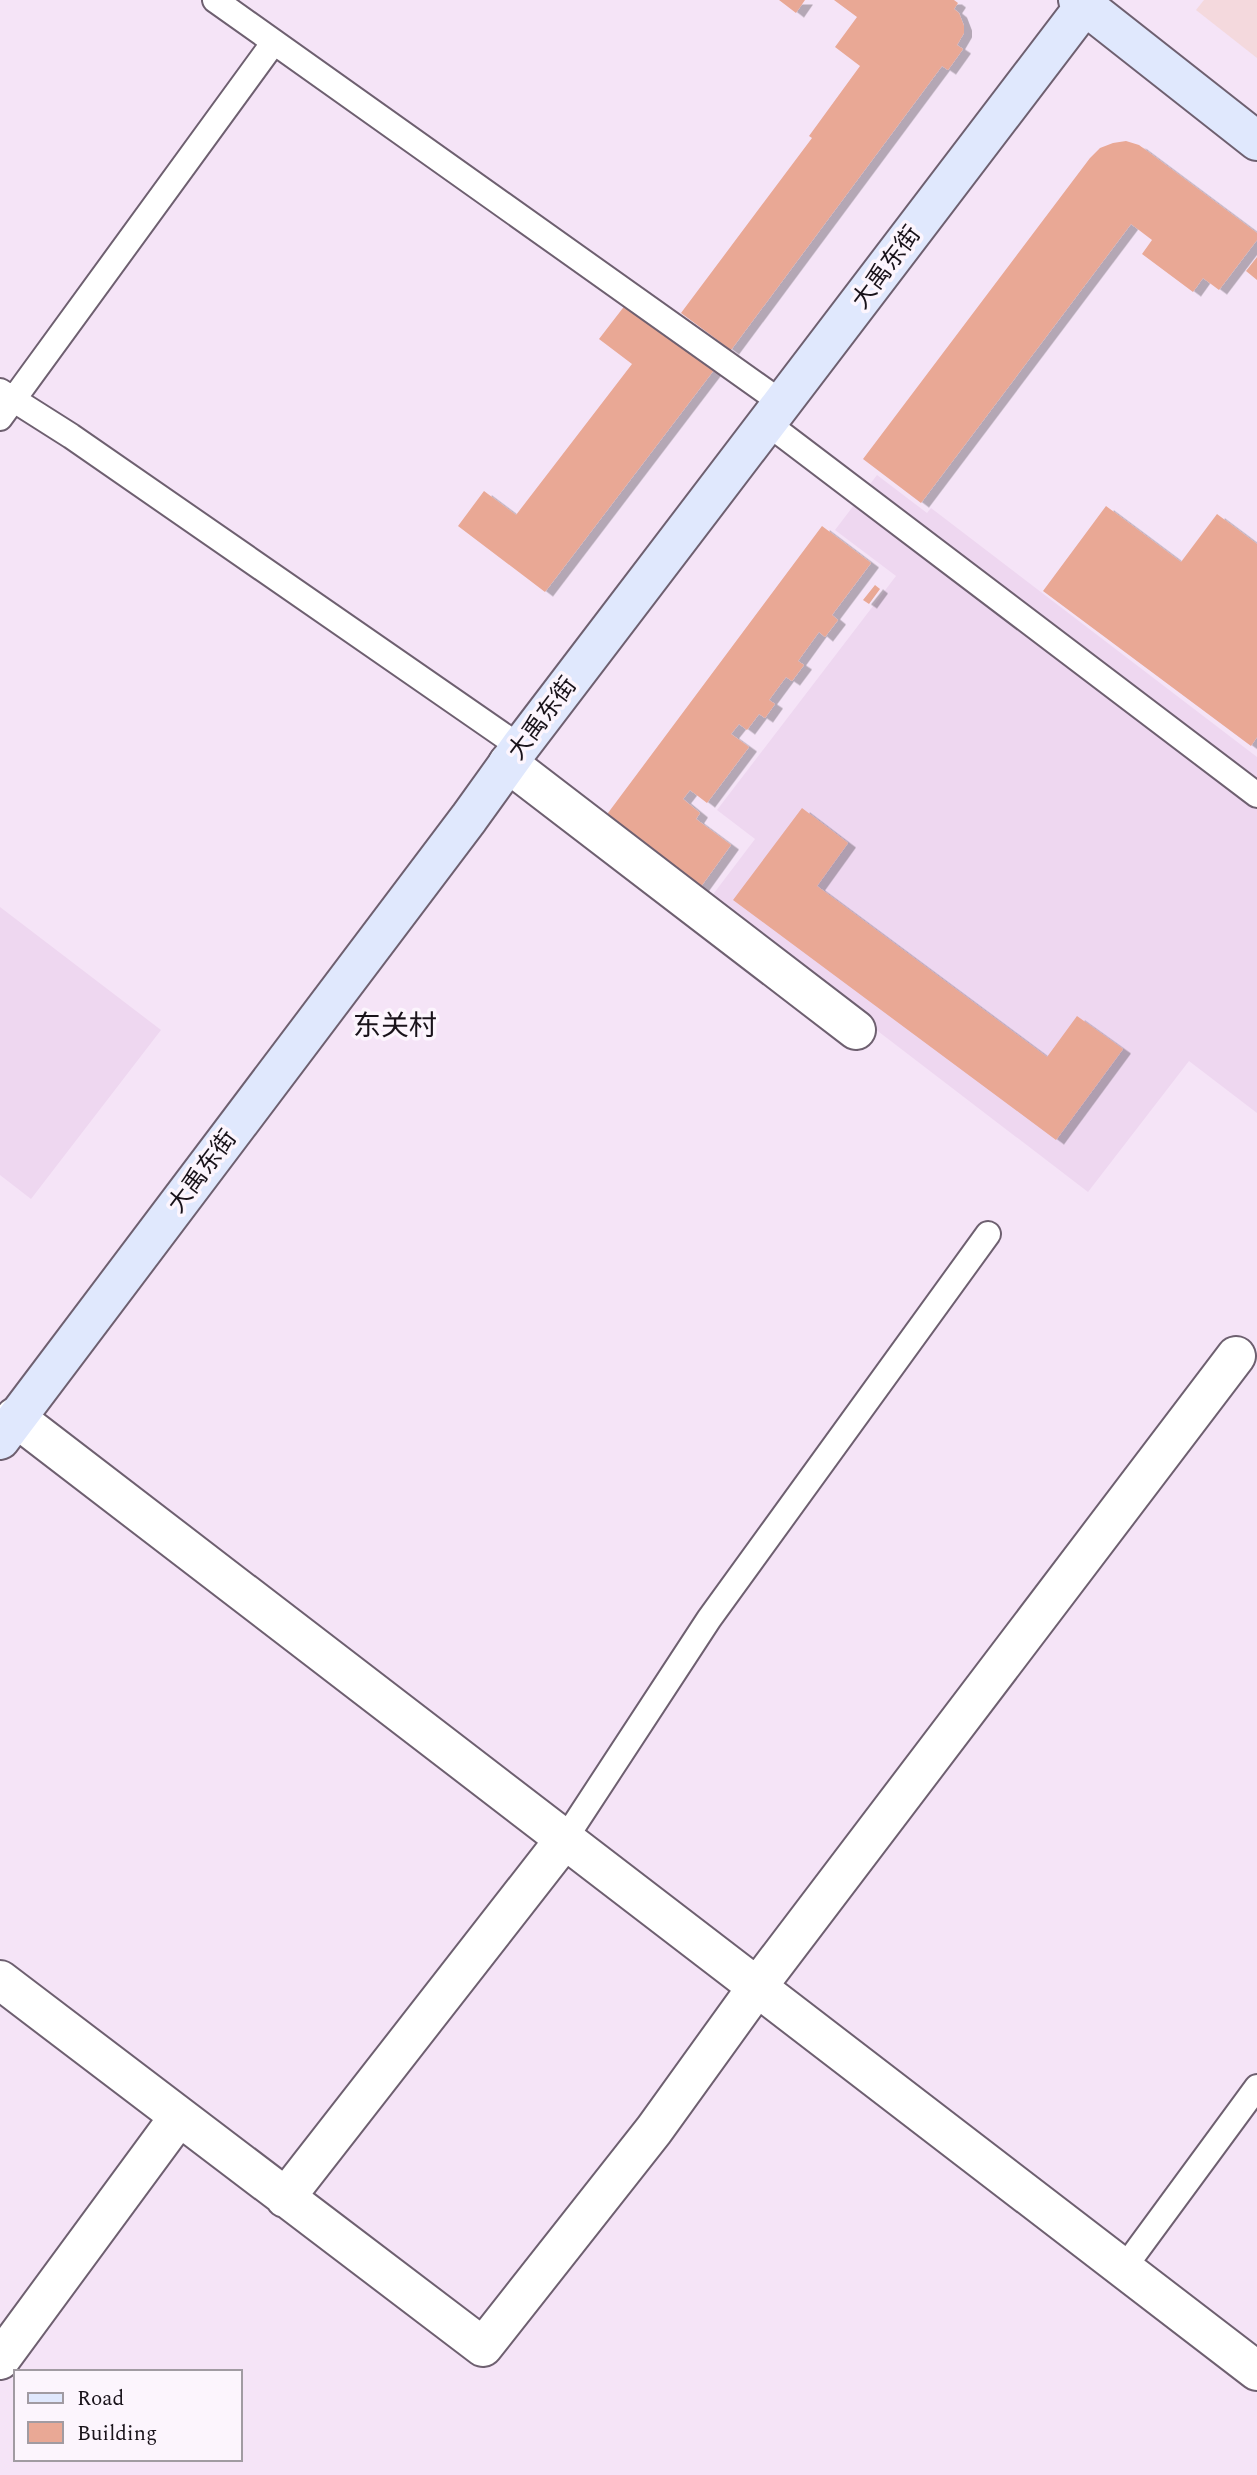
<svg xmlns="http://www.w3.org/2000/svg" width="1257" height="2475" font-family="Spectral,'Noto Sans SC',serif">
	<defs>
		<filter id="shadow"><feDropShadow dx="8" dy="4.5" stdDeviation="0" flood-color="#0004"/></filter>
	</defs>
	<rect width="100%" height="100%" fill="#f5e4f7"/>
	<!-- commercial -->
	<path fill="#f4d9dd" d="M1204,0H1257V58L1196,10Z"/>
	<!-- built -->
	<path fill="#eed7f0" d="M877,475L927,513L931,508L1257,757V1113L1189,1061L1088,1192L708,901L755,839L717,810L896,576L835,530Z
		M0,907L161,1030L31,1199L0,1175Z"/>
	<!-- building -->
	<path fill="#e9a895" filter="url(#shadow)" d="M779,0H805L796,13Z
		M834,0H954L958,3L954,9L959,13L964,26V33L957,45L963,49L948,70L942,66L731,350L681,313L812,138L809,136L860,66L835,47L857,17Z
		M1126,141L1139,145L1257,233V240L1219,290L1203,278L1193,292L1142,254L1152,240L1131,224L921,503L863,459L1090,158L1100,148L1113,143Z
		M1257,257V280L1246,271Z
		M626,304L714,370L545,592L458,526L484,491L516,515L632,364L599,339Z
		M1106,506L1181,562L1217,514L1257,544V737L1251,746L1043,591Z
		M822,526L871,563L832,615L838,620L825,637L819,632L798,661L804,665L792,681L786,677L769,700L775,704L765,718L759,714L747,730L739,724L731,734L749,747L707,803L690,790L683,799L700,813L696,819L731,845L700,888L605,817Z
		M875,585L880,589L869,604L863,600Z
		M802,808L848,843L817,886L1047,1057L1077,1016L1123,1049L1056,1140L733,900Z"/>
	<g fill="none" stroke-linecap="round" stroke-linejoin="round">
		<defs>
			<path id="lane" d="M215,0L782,403
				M0,391L71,436L520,747
				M0,418L274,42
				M767,423L1257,795
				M565,1839L709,1619L988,1234
				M1124,2268L1257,2087"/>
			<path id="street" d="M508,763L856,1030
				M15,1417L1257,2371
				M0,1980L483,2347L654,2130L757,1987L1236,1356
				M285,2198L565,1839
				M0,2360L178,2118"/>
			<path id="secondary" d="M1078,0L1257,141
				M0,1440L469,818L520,747L1089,0"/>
		</defs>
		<!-- lane casing -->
		<use href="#lane" stroke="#6e6070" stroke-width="28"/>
		<!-- street casing -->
		<use href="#street" stroke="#6e6070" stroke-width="42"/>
		<!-- secondary casing -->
		<use href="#secondary" stroke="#6e6070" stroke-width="42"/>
		<!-- lane -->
		<use href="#lane" stroke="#fff" stroke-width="24"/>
		<!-- street -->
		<use href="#street" stroke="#fff" stroke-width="38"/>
		<!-- secondary -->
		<use href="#secondary" stroke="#e0e8fd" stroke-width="38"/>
	</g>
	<g text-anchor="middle" stroke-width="7" stroke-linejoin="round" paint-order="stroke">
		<!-- street labels -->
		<g font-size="24" fill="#19131a" stroke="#fcf5fd">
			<text transform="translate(886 267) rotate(-53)" y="8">大禹东街</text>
			<text transform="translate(542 718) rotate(-53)" y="8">大禹东街</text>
			<text transform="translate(202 1171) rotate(-53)" y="8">大禹东街</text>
		</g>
		<!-- quarter labels -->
		<g font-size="28" fill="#19131a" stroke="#fcf5fd">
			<text x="395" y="1035">东关村</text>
		</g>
	</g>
	<!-- legend -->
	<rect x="14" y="2370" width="228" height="91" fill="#fcf5fd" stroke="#a19ba2" stroke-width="2"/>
	<rect x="28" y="2393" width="35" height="10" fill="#e0e8fd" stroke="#a19ba2" stroke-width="2"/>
	<text x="77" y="2405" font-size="21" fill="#19131a">Road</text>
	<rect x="28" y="2422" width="35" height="21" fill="#e9a895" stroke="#a19ba2" stroke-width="2"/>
	<text x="77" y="2440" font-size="21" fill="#19131a">Building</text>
</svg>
